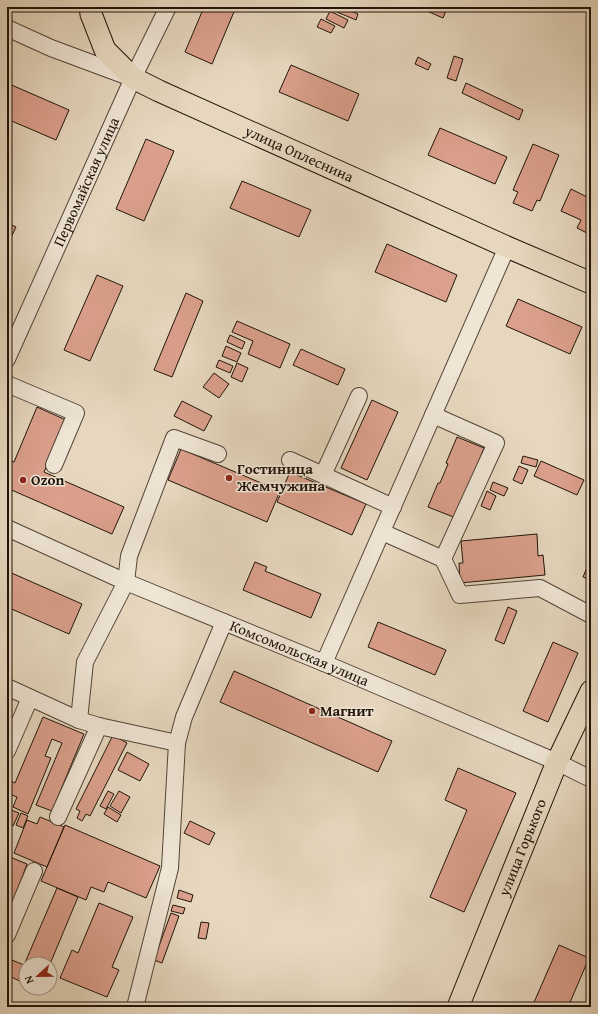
<svg xmlns="http://www.w3.org/2000/svg" width="598" height="1014" font-family="'Gentium Book Plus',serif">
	<rect width="100%" height="100%" fill="#e6d7be"/>
	<filter id="stains"><feTurbulence type="fractalNoise" baseFrequency=".005" numOctaves="4"/><feColorMatrix values="0 0 0 0 .2 0 0 0 0 .09 0 0 0 0 .02 0 0 0 .5 -.17"/></filter>
	<radialGradient id="worn" r=".72"><stop offset=".6" stop-color="#630" stop-opacity="0"/><stop offset="1" stop-color="#630" stop-opacity=".3"/></radialGradient>
	<!-- building -->
	<path fill="#dba08c" stroke="#20130a" d="M204,7H236L212,64L185,52Z
		M339,7H342L358,14L356,20L337,12Z
		M418,7H444L447,8L443,18Z
		M330,11L348,20L344,28L326,19Z
		M321,19L335,26L331,33L317,27Z
		M454,56L463,59L456,81L447,78Z
		M418,57L431,64L428,70L415,64Z
		M291,65L359,94L348,121L279,92Z
		M7,83L69,110L56,140L7,119Z
		M466,83L523,110L519,120L462,93Z
		M440,128L507,157L495,184L428,155Z
		M146,139L174,151L144,221L116,209Z
		M533,144L559,155L540,201L537,200L532,211L513,203L518,192L513,190Z
		M242,181L311,210L299,237L230,208Z
		M571,189L591,199V235L577,228L581,220L561,211Z
		M7,223L16,227L7,246Z
		M387,244L457,275L446,302L375,272Z
		M97,275L123,286L90,361L64,350Z
		M186,293L203,301L172,377L154,370Z
		M518,299L582,327L570,354L506,326Z
		M237,321L290,344L280,368L248,354L253,341L232,332Z
		M230,335L245,342L242,349L227,342Z
		M226,346L241,353L237,362L222,356Z
		M301,349L345,369L338,385L293,365Z
		M219,360L233,366L230,373L216,367Z
		M237,363L248,368L242,382L231,377Z
		M214,373L229,384L219,398L203,387Z
		M372,400L398,412L367,480L341,468Z
		M182,401L212,416L204,431L174,416Z
		M37,407L66,420L44,472L124,507L112,534L7,488V471L11,461L14,462Z
		M457,437L484,448L456,518L428,507L438,483H440L448,464L446,463Z
		M181,449L280,491L267,522L168,480Z
		M523,456L538,460L536,467L521,463Z
		M541,461L584,480L577,495L534,476Z
		M519,466L528,470L522,484L513,480Z
		M290,472L366,504L352,535L277,502Z
		M493,482L508,488L504,496L490,490Z
		M487,491L496,496L490,510L481,506Z
		M537,534L538,556L543,555L545,575L460,583L459,563H463L461,541Z
		M591,558V580L583,577Z
		M255,562L267,567L265,571L321,594L311,618L243,590Z
		M7,571L82,604L69,634L7,607Z
		M508,607L517,611L504,644L495,640Z
		M378,622L446,650L435,675L368,647Z
		M553,642L578,653L548,722L523,711Z
		M234,671L392,741L378,772L220,702Z
		M43,717L84,734L52,811L36,805L62,743L52,739L45,756L51,758L28,814L13,807L17,797L7,793V791L11,781L15,783Z
		M113,735L127,743L90,816L86,814L82,821L77,818L80,811L76,809Z
		M127,752L149,764L140,781L118,770Z
		M458,768L516,793L464,912L430,897L467,810L445,800Z
		M108,791L114,794L106,809L100,806Z
		M119,791L130,797L121,813L110,806Z
		M108,807L121,815L117,822L104,814Z
		M11,810L19,813L13,826L7,823V821Z
		M21,813L28,816L23,828L16,825Z
		M40,817L64,827L47,867L14,853L27,820L37,824Z
		M190,821L215,833L209,845L184,833Z
		M65,825L160,866L146,898L108,882L104,892L91,887L86,900L41,881Z
		M10,857L27,864L7,917V864Z
		M57,888L78,897L50,964H26V984L7,975V958L24,965Z
		M179,890L193,895L191,902L177,898Z
		M99,903L133,917L112,967L119,970L107,997L60,978L72,950L78,953Z
		M173,905L185,908L183,914L171,911Z
		M171,913L179,916L162,963L154,960Z
		M201,922L209,923L206,939L198,938Z
		M559,945L589,958L568,1007H532Z"/>
	<g fill="none" stroke-linecap="round" stroke-linejoin="round">
		<defs>
			<g id="minor">
				<path d="M7,28L51,48L129,77"/>
				<path id="s1" d="M7,359L133,78L168,7"/>
				<path d="M7,384L76,413L54,465"/>
				<path d="M290,460L393,507"/>
				<path d="M323,475L359,396"/>
				<path id="s2" d="M7,528L126,582L324,663L557,762L591,779"/>
				<path d="M382,532L443,559L496,443L433,415"/>
				<path d="M443,559L460,595L540,588L591,615"/>
				<path d="M324,663L507,247"/>
				<path d="M7,687L79,720L99,726L177,743"/>
				<path d="M79,720L85,662L126,582L129,556L174,438L218,454"/>
				<path d="M7,751L30,698"/>
				<path d="M58,817L99,726"/>
				<path d="M7,935L34,871"/>
				<path d="M135,1007L170,868L177,743L184,717L224,622"/>
			</g>
			<g id="major">
				<path id="s3" d="M90,7L91,14L105,50L133,78L159,91L507,247L591,283"/>
				<path id="s4" d="M458,1007L557,762L591,691"/>
			</g>
		</defs>
		<!-- minor casing -->
		<use href="#minor" stroke="#524437" stroke-width="18"/>
		<!-- major casing -->
		<use href="#major" stroke="#20130a" stroke-width="23"/>
		<!-- minor -->
		<use href="#minor" stroke="#efe5d5" stroke-width="16"/>
		<!-- major -->
		<use href="#major" stroke="#e6d7be" stroke-width="21"/>
	</g>
	<!-- markers -->
	<g fill="#8f2418" stroke="#efe5d5" stroke-width="1.5">
		<circle cx="229" cy="478" r="4"/>
		<circle cx="23" cy="480" r="4"/>
		<circle cx="312" cy="711" r="4"/>
	</g>
	<g text-anchor="middle" stroke-width="3" stroke-linejoin="round" paint-order="stroke">
		<!-- street labels -->
		<g font-size="15" fill="#20130a" stroke="#efe5d5">
			<text dy="5" stroke="none"><textPath href="#s3" startOffset="268">улица Оплеснина</textPath></text>
			<text dy="5" stroke="none"><textPath href="#s1" startOffset="194">Первомайская улица</textPath></text>
			<text dy="5" stroke="none"><textPath href="#s2" startOffset="318">Комсомольская улица</textPath></text>
			<text dy="5" stroke="none"><textPath href="#s4" startOffset="172">улица Горького</textPath></text>
		</g>
		<!-- poi labels -->
		<g font-size="15" font-weight="bold" fill="#20130a" stroke="#efe5d5" text-anchor="start">
			<text x="237" y="474">Гостиница<tspan x="237" dy="17">Жемчужина</tspan></text>
			<text x="31" y="485">Ozon</text>
			<text x="320" y="716">Магнит</text>
		</g>
	</g>
	<!-- margin -->
	<rect width="598" height="1014" fill="none" stroke="#e6d7be" stroke-width="24"/>
	<rect x="8" y="8" width="582" height="998" fill="none" stroke="#20130a" stroke-width="2"/>
	<rect x="12" y="12" width="574" height="990" fill="none" stroke="#20130a"/>
	<!-- north arrow -->
	<g transform="translate(38 976) rotate(248)"><circle r="19" fill="#efe5d5" stroke="#9c9184"/>
	<path d="M0-3L7 15L0 10L-7 15Z" fill="#8f2418"/>
	<text y="-6" font-size="11" font-weight="bold" text-anchor="middle" fill="#20130a">N</text>
	</g>
	<rect width="100%" height="100%" filter="url(#stains)"/>
	<rect width="100%" height="100%" fill="url(#worn)"/>
</svg>
